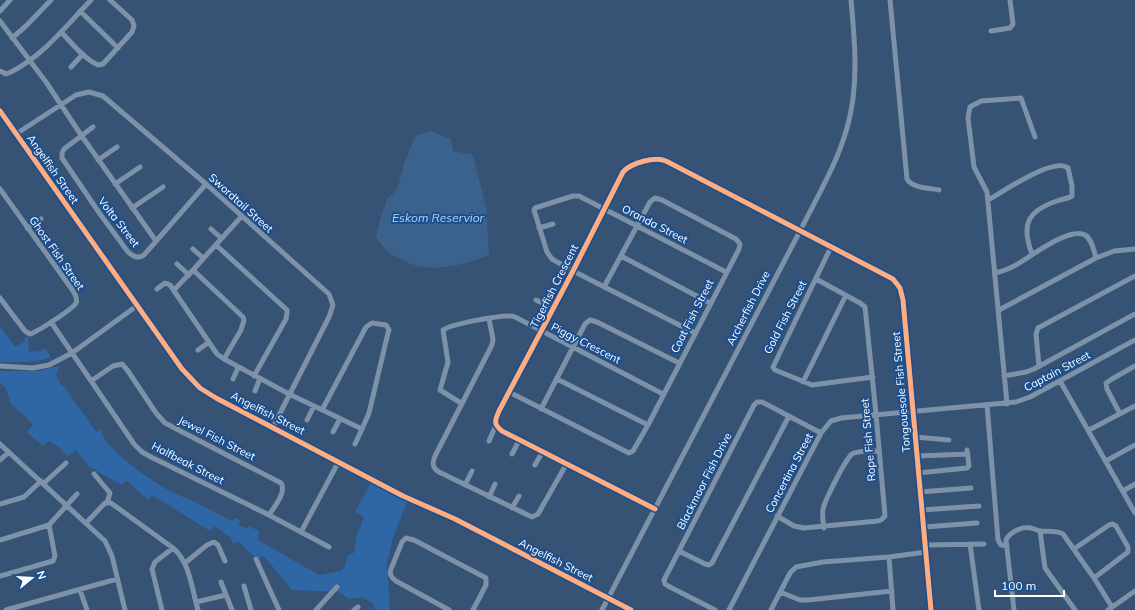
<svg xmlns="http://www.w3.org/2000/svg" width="1135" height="610" font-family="Mulish,sans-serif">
	<rect width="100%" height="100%" fill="#365274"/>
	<!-- green -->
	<path fill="#2f66a5" d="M0,326L15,347L24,342L26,337H28L29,352L40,351L45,348L51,358L31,362H0Z
		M53,367H59L56,375L62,387L64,386L96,432L101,429C102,450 167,493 187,498L232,521L235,518L240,520L238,525L248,529L249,526L259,531L258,540L319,575L341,571L344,568L349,554L354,553L356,538L364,517L355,512L372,481L407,502L393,538L387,564L390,610H376L373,604L362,597L349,599L339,592L292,590L264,556L257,559L239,542L233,544L231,538L215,526L210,531L152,495L148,500L126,480L122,485L88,466L76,450L67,457L61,449L49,441L43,446L27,432L33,425L24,415L11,404L5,387L0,383V371H39Z"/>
	<!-- water -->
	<path fill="#3b618d" d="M432,131L437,134L451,139L453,151L473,155L486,207L489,255C460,266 428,276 399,258C395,256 389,254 386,250C382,246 380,242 376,237C378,225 383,212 387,199C400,191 400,177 404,164C407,154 412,145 416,135Z"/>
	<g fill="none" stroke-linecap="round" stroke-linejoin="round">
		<!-- minor -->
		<path stroke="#7d92a8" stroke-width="5" d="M890,0L907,179C912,188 929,188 939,190
			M0,11L10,0
			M80,11L118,48
			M0,21L46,82L81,135L156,241
			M991,31L1010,28L1013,24L1010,0
			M61,32C72,43 84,59 98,65L103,64L132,32L134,26L132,20L110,0
			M12,38L26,26L51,0
			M71,67L83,54
			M0,71L6,74L11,72C44,55 66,26 91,0
			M0,111L182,369L200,388L216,398L403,496L455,519L631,610
			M93,127L64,149L62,153V158L100,214L128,252C134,257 138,259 144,255L206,184
			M16,134L76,95L89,92L103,96L206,184L329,294L333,305L329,317L273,427
			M98,160L117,147
			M115,184L140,167
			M0,189L71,288C74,292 78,298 76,303C73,309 37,332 30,334L25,331L0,298
			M988,200C1003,192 1054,156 1068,168L1072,186V196C1067,199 1062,199 1057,201C1027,211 1021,225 1032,254
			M132,208L163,187
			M27,228L41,219
			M539,228L553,224
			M211,229L221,238
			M216,245L287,310V313L286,319L254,376
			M831,247L773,367L775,370L812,385L873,377
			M193,249L203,258
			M621,256L710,303
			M177,264L189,275
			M193,270L243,317L244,320L241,330L224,359
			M995,273C1004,271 1013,267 1021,262C1034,254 1070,227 1085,235C1092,239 1094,251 1096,258
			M157,289L165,283L170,285L217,354L224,359L289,394L362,429L369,413L388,333L389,330L386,325L372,323L366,327L322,410
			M174,290L193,270L241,217
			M536,300L553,308
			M999,310L1096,258L1114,251L1135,249
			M489,319L493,339L492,345L435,456C432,463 432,468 439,472L532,517L538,514L567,463
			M51,322L134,444L142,452L151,457L269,515L329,547
			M695,333L573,271L552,259L547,252L534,210L535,208L573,196H579L726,272
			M198,350L209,342
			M0,366L33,368L49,365L72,353L138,305
			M1039,366L1036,334L1038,328L1135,276
			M1004,376L1026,372L1034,369L1135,314
			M233,379L238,368
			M557,379L648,425
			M91,381L113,366L122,364L128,371L156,413L165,423L281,483C287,492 274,507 269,515
			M1060,381L1135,513
			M803,382L846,295
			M255,391L260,378
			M509,392L625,451L629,453L633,451L648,425L739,249L740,244L736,239L662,200L655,198L650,202L604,287
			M461,403L440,390L448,362L443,330C451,324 500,315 511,316C514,316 515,317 517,318L663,394
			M1007,404L987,192L974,167L968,118L970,107L981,101L1021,98L1035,137
			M987,405L998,540L1001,545L1007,546
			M541,409L585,324L590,320L597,322L679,363
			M1120,414L1107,389L1106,383L1112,379L1135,366
			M307,420L314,406
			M1089,430L1135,406
			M333,432L340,419
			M915,437L949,440
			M489,441L496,425
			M0,444L105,541L112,556L125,610
			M355,444L362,429
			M512,454L520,439
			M917,456L968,454
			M0,460L9,452
			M1106,461L1135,445
			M535,465L543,451
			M918,473L967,468L969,466L967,450
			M94,474L110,493L107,503
			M43,484L66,463
			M465,485L472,471
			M1123,491L1135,484
			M920,492L971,488
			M489,497L495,484
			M0,504L24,497L41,481
			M512,508L519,496
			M655,509L502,431C493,424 495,420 499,411L573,271L623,172C631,163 655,156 666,161L893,279L900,288L903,300L931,610
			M922,510L979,506
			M777,516L794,526L804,528L878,521L881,520L885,516L876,414L865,307L860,303L816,279
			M86,523L105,503H111L173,548C190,562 192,590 198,610
			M924,527L977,523
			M824,528C823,522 822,515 823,509C825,500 845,460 852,454C858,450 872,451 879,451
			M1040,531L1045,568L1075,610
			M301,532L339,461
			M0,540L49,525L77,494
			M970,544L979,610
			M925,545L984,544
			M1074,549L1109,525L1113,524L1116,526L1128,547V552L1094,578
			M679,551L705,564L709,565L712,563L789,416
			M889,557L893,610
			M256,559L279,610
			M185,563L207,545L214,542L218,545L225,561
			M0,576L53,561L55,556L49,525
			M221,582L232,610
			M244,586L251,610
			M80,590L87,610
			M780,592L800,600H808L892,591
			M196,602L226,595
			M6,610L117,579
			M162,610L152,569L155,562L173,548
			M316,610L337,587
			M354,610L358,607
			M449,610L396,581C392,578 389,575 391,569L402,542L406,538L414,540L486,578V585L473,610
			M602,610L800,231C817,197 837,164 847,128C859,86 855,43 851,0
			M715,610L668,586L665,584L664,580L754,405L757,402H762L821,433
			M729,610L821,433L831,421L841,418L1016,402L1030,397L1135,340
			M771,610L790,573L796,567L823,562L889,557L926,552
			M1014,610L1006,540C1010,532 1022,526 1031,528C1034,529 1037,530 1040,531C1048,532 1055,530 1063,534L1094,578L1112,607
			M1108,610L1135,591"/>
		<defs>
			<path id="cycleway" d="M0,111L182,369L200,388L216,398L403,496L455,519L631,610
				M655,509L502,431C493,424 495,420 499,411L573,271L623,172C631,163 655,156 666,161L893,279L900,288L903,300L931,610"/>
		</defs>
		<!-- cycleway casing -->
		<use href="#cycleway" stroke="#1b4f8f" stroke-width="8"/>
		<!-- cycleway -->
		<use href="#cycleway" stroke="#ffac80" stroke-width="5"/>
	</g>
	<g text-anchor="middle" stroke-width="4" stroke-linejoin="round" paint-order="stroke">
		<!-- street labels -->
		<g font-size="11" fill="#fff" stroke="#1b4f8f">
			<text transform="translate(53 169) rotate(55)" y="4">Angelfish Street</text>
			<text transform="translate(241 203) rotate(42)" y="4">Swordtail Street</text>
			<text transform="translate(119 222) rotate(52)" y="4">Volta Street</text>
			<text transform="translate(655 224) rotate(27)" y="4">Oranda Street</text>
			<text transform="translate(57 253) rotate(55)" y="4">Ghost Fish Street</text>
			<text transform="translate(554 286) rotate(-63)" y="4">Tigerfish Crescent</text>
			<text transform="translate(748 308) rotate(-63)" y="4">Archerfish Drive</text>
			<text transform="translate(692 316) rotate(-63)" y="4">Coat Fish Street</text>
			<text transform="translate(785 317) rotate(-63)" y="4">Gold Fish Street</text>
			<text transform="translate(586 343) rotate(27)" y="4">Piggy Crescent</text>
			<text transform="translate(1057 371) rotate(-28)" y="4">Captain Street</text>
			<text transform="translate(901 392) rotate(-95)" y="4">Tongouesole Fish Street</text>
			<text transform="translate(268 413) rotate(27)" y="4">Angelfish Street</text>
			<text transform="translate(217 438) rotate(27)" y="4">Jewel Fish Street</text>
			<text transform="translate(868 440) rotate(-95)" y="4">Rope Fish Street</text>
			<text transform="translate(188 463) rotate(27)" y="4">Halfbeak Street</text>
			<text transform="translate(789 473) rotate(-62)" y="4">Concertina Street</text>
			<text transform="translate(704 481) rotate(-63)" y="4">Blackmoor Fish Drive</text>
			<text transform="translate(556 560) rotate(27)" y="4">Angelfish Street</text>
		</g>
		<!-- water labels -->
		<g font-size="12" font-style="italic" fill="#b5d3f5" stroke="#1b4f8f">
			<text x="438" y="222">Eskom Reservior</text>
		</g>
	</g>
	<!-- north arrow -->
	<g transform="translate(32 578) rotate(72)" stroke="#1b4f8f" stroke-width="3" paint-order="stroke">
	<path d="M0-3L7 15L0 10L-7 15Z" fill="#ffffff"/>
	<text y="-6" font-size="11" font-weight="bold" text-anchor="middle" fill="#ffffff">N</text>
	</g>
	<!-- scale -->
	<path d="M995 590v6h69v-6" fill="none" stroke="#ffffff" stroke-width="2"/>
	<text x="1001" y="590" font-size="12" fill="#ffffff" stroke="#1b4f8f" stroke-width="3" paint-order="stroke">100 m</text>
</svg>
